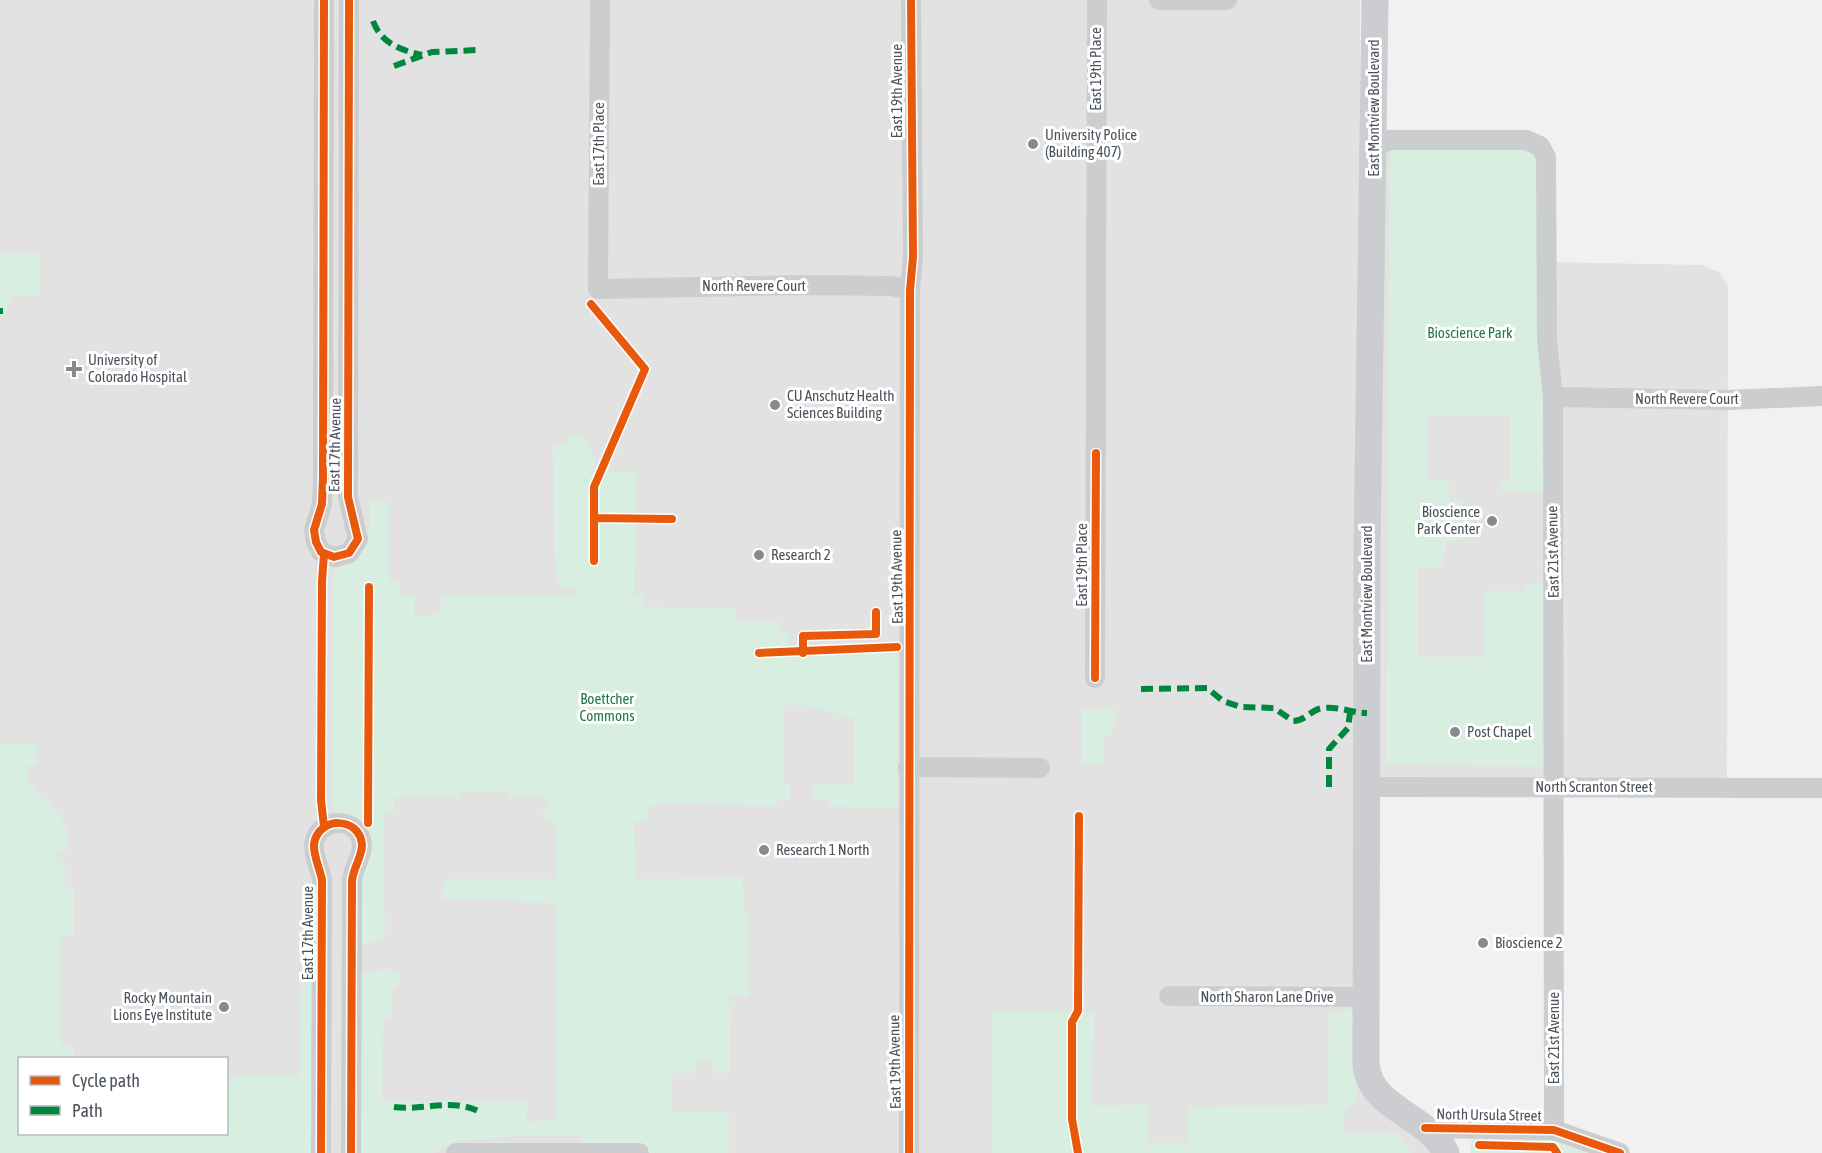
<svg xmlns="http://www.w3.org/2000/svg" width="1822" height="1153" font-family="'Asap Condensed',sans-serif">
	<rect width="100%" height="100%" fill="#f1f1f1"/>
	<!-- education -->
	<path fill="#e3e2e2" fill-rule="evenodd" d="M0,0H1360V128L1546,262L1702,265L1719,272L1728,286L1727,788L1367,787V1070L1446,1153H0ZM20,1058H226V1134H20Z"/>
	<!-- green -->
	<path fill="#d8eee0" d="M1390,140L1540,146L1553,492L1499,489V482L1510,481V415H1427V480H1449V501H1461V541H1447L1442,567H1418V657H1483L1484,591H1524V584L1554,583V767L1386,764Z
		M0,254H39V295H13L5,317H0Z
		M569,435H581L596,460L589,473L637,471L634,596L644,595V607L736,608V622H780V634H789V653L897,647V808L828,806L827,800H813V784H854V718L804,705H784L783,784H790V800H777V806L658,804L648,808V819L634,822L636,879L742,878L744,913L749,922V996H729L730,1073H712V1060H697L696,1073H671V1112H729V1153H609L610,1141L599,1145H587L578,1135H526L461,1141L432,1153H359V980L362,974C374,970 389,965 400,974V982L392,990V1018H383L382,1101L528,1102L526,1122L556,1120L555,903L440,898L444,879H555V822L543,821V807H548V797H509L508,791H460L459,797H394V813H384L385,939L365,944L361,940L360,877L370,839C364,822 356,814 337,813L332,806L333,568C374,564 369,532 370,501H387L389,504V581L399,582V596H414V616L431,617V613H441V595L574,597V587H560L559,582H555L553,444H568Z
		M1082,709H1116L1111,736H1103V764H1082Z
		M0,744H37V765H26C27,794 51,799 63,821C68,830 68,840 68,850H57V865H65V889H74V936L61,937V1045L74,1046V1058H20V1134H226L227,1077L300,1076L301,980H307L308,971H312L314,1153H0Z
		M1343,1008L1354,1013L1357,1028V1093L1353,1103L1345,1108L1343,1133H1395L1413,1153H992V1011L1094,1012L1092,1106L1149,1105L1148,1143H1188L1189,1107L1328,1105L1329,1013H1342Z
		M1472,1137H1549L1564,1141V1145L1595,1153H1470Z"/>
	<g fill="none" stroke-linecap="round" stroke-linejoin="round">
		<!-- street -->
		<path stroke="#cccdcf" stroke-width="20" d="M324,0L323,478L322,504L314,530L316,542L321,552L334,557L349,553L358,539L348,497L349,0
			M600,0L598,289L804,285L892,286L910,290
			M1159,0H1227
			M1374,147L1390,140H1526L1540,146L1546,157L1547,340L1553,397L1554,1130
			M1553,397L1729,400L1822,396
			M1095,678L1097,0
			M908,767L1040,768
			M1366,787L1822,788
			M1169,996L1366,997
			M1425,1128L1554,1130L1620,1153
			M321,1153L322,880C320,869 313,855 314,844C318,816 360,816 362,845C362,857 353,868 352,881L351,1153
			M456,1153H639
			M909,1153L910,290L913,257L911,0"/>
		<!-- secondary -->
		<path stroke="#cbcdd0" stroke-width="27" d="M1375,0L1367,547L1366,1064C1370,1110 1429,1115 1446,1153"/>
		<!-- quiet -->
		<path stroke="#00873e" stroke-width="6" stroke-dasharray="12 6" stroke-linecap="butt" d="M373,21C381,43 400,50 422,55
			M394,66L432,52L478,50
			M0,308V314
			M1141,689L1207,688L1223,701L1241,707L1274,708L1293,721C1306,721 1311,709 1323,708C1339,706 1351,713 1367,713
			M1329,787V749L1348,728L1350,713
			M394,1107C422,1111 451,1098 478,1111"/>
		<defs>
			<path id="cycleway" d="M324,0L323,478L322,504L314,530L316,542L321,552L334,557L349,553L358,539L348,497L349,0
				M591,304L645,369L594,487V561
				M594,518L672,519
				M759,653L897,647
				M803,653V636L876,634V612
				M1095,678L1096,453
				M368,823L369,587
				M324,827L321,800L322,581L324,554
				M1425,1128L1554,1130L1620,1153
				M1479,1145L1553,1147L1557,1153
				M321,1153L322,880C320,869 313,855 314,844C318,816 360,816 362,845C362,857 353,868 352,881L351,1153
				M909,1153L910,290L913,257L911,0
				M1078,1153L1072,1119V1022L1078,1011L1079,816"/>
		</defs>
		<!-- cycleway casing -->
		<use href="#cycleway" stroke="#fff" stroke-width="11"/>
		<!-- cycleway -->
		<use href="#cycleway" stroke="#e8590c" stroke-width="8"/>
	</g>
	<!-- markers -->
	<g fill="#848a90" stroke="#fff" stroke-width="2">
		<circle cx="1033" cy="144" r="6"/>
		<path d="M71 360h6v6h6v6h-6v6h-6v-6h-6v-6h6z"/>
		<circle cx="775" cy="405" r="6"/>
		<circle cx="1492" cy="521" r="6"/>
		<circle cx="759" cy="555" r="6"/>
		<circle cx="1455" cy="732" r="6"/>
		<circle cx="764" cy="850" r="6"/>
		<circle cx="1483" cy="943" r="6"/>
		<circle cx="224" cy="1007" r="6"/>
	</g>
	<g text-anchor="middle" stroke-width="6" stroke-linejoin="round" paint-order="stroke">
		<!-- street labels -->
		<g font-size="15" fill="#4a535c" stroke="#fff">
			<text transform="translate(1096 69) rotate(-90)" y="5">East 19th Place</text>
			<text transform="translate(897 91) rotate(-90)" y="5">East 19th Avenue</text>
			<text transform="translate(1374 108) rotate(-90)" y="5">East Montview Boulevard</text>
			<text transform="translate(599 144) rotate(-90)" y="5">East 17th Place</text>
			<text x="754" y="291">North Revere Court</text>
			<text x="1687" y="404">North Revere Court</text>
			<text transform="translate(335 445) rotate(-89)" y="5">East 17th Avenue</text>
			<text transform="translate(1553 552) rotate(-91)" y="5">East 21st Avenue</text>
			<text transform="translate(1082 565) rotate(-90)" y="5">East 19th Place</text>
			<text transform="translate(897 577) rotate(-91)" y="5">East 19th Avenue</text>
			<text transform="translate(1367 594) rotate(-90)" y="5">East Montview Boulevard</text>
			<text x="1594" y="792">North Scranton Street</text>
			<text transform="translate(308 933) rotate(-90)" y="5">East 17th Avenue</text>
			<text x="1267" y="1002">North Sharon Lane Drive</text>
			<text transform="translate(1554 1038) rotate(-90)" y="5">East 21st Avenue</text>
			<text transform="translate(895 1062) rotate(-91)" y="5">East 19th Avenue</text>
			<text transform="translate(1489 1115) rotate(1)" y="5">North Ursula Street</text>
		</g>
		<!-- poi labels -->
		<g font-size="15" fill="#4a535c" stroke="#fff" text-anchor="start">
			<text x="1045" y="140">University Police<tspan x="1045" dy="17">(Building 407)</tspan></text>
			<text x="88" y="365">University of<tspan x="88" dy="17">Colorado Hospital</tspan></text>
			<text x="787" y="401">CU Anschutz Health<tspan x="787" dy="17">Sciences Building</tspan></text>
			<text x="1480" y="517" text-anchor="end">Bioscience<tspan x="1480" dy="17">Park Center</tspan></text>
			<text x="771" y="560">Research 2</text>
			<text x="1467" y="737">Post Chapel</text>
			<text x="776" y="855">Research 1 North</text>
			<text x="1495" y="948">Bioscience 2</text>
			<text x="212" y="1003" text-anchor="end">Rocky Mountain<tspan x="212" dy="17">Lions Eye Institute</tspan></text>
		</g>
		<!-- park labels -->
		<g font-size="15" fill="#20784b" stroke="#fff">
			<text x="1470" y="338">Bioscience Park</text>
			<text x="607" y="704">Boettcher<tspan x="607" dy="17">Commons</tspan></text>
		</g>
	</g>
	<!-- legend -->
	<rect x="18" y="1057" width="210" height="78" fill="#ffffff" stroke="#b7babe" stroke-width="1.5"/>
	<rect x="30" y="1076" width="30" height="9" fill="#e8590c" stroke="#b7babe" stroke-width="1.5"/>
	<text x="72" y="1087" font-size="18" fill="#4a535c">Cycle path</text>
	<rect x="30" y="1106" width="30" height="9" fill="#00873e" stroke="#b7babe" stroke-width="1.5"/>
	<text x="72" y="1117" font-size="18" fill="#4a535c">Path</text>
</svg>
